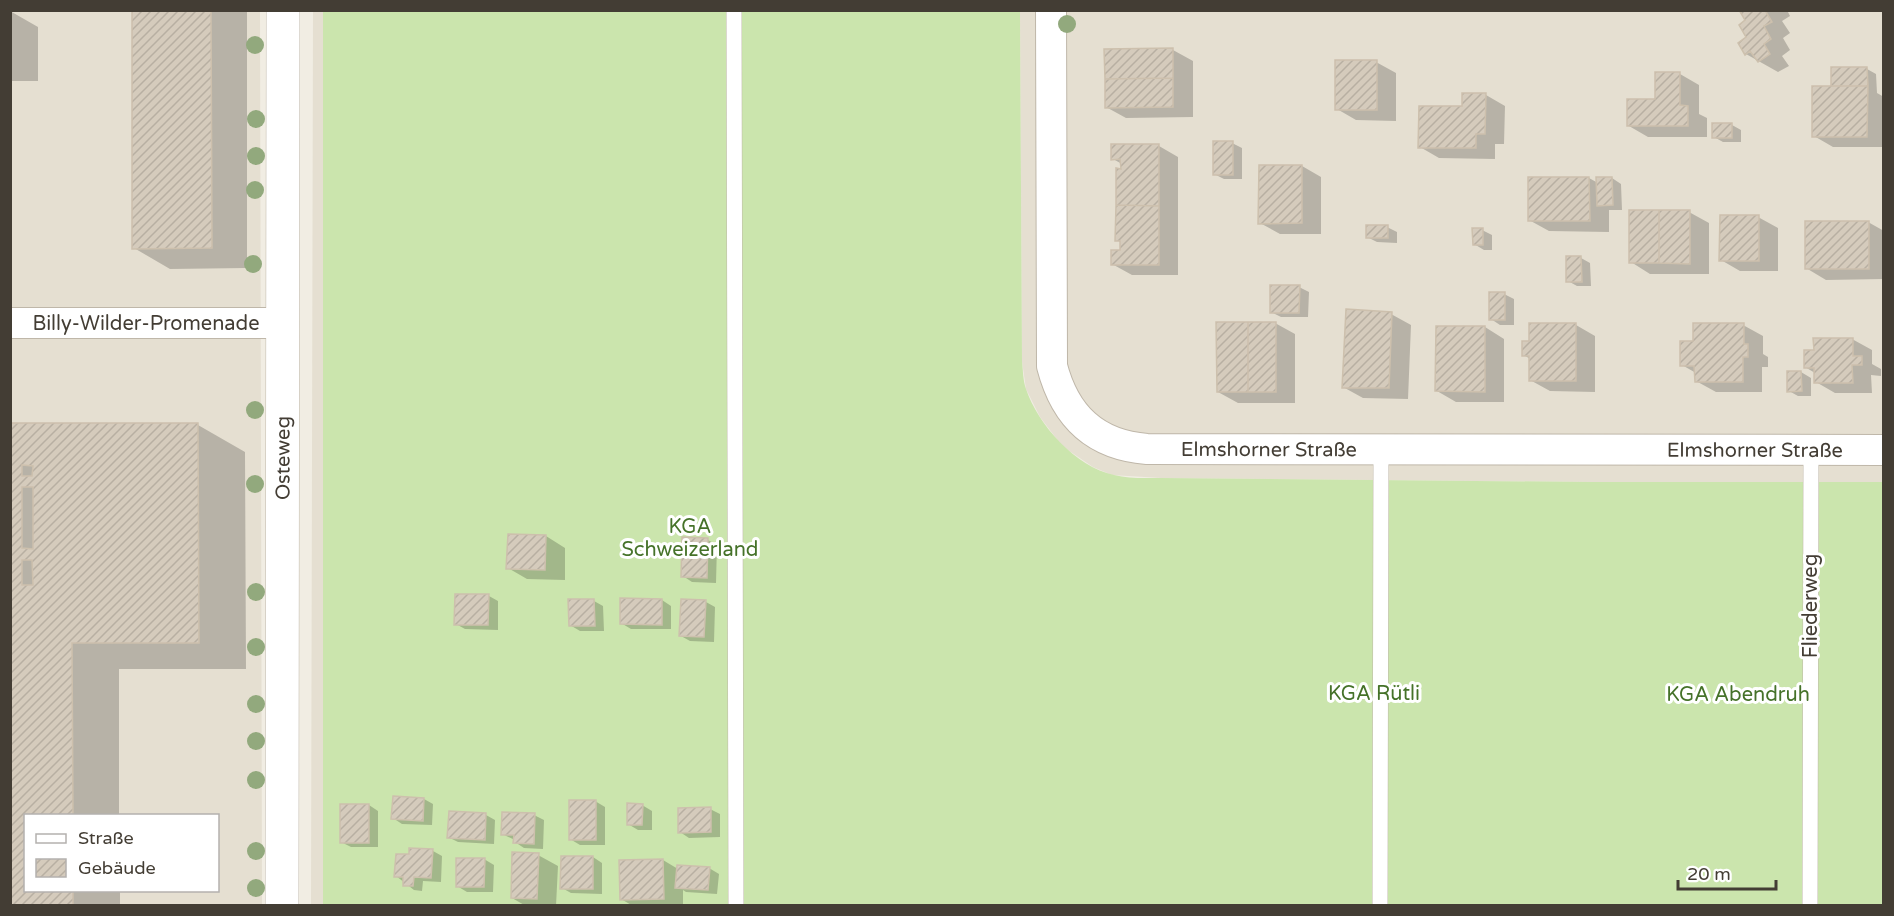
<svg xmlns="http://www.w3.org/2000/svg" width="1894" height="916" font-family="'Varela Round',sans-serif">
	<defs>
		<pattern id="building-hatch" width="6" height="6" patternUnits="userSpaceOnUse" patternTransform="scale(1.5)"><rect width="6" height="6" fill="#d5cbbc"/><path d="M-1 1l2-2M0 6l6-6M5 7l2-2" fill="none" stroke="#b8afa2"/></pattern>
	</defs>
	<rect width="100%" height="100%" fill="#f1ede3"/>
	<!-- residential -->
	<path fill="#e5dfd1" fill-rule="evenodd" d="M323,10V905L311,906L313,11Z
		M10,11H260L262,905H11ZM26,816H218V890H26Z
		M1020,11H1036V350L1039,374L1046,396L1061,421L1076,436L1093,449L1125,461L1145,464L1883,465V482H1592L1161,478L1112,475L1093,467L1062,446L1040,417L1026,389L1022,361Z
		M1065,11H1883V436L1150,435L1124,431L1104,421L1086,406L1072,383L1066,359Z"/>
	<!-- garden -->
	<path fill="#cbe5ad" d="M323,11H1020L1022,361C1023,370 1023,381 1026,389C1038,425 1076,467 1114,475C1129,479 1145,478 1161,478L1592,482H1883V905H323Z"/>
	<!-- shadow -->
	<path fill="#0003" d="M133,10H247V268L170,269L134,248Z
		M1741,10H1787L1790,16L1782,21L1790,33L1783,38L1790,50L1782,56L1789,66L1778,72L1746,54L1747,21Z
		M10,11L38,27V81H12L11,165Z
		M1106,50H1173L1193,61V117L1126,118L1106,107Z
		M1376,62L1396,73V121L1356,120L1337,109Z
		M1867,69L1876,74L1877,93L1884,97V147H1833L1814,136L1833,88Z
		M1680,74L1699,85V114L1707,118V137H1648L1629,126L1657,101Z
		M1486,95L1505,106L1504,144H1495V159L1439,158L1420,147L1463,107Z
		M1732,125L1741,130V142H1723L1714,137Z
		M1232,143L1242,148V179H1224L1214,174Z
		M1159,146L1178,157V275H1132L1112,264L1121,251L1122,243L1117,240L1122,164L1113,159Z
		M1302,166L1321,177V234H1280L1260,223Z
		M1589,178L1598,183L1612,178L1621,184L1622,210H1609V232L1549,231L1529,220Z
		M1689,212L1709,223V274H1650L1631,262Z
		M1758,217L1778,228V271H1740L1721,260Z
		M1868,222L1884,231V279L1826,280L1806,268Z
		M1387,227L1397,232V243L1377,242L1367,237Z
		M1482,230L1492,235V250H1484L1474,244Z
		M1581,258L1590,263L1591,286H1577L1568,281Z
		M1299,287L1309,292L1308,317H1281L1271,312Z
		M1504,294L1514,299V325H1500L1491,319Z
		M1391,314L1411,325L1408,399L1363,398L1343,387Z
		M1275,323L1295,334V403H1238L1218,392Z
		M1576,325L1595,336V392L1550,391L1530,380V359L1524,355L1531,342Z
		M1743,325L1763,336V354L1768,357V367H1762V392H1716L1696,381V373L1682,365Z
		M1485,327L1504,339V402H1456L1437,391Z
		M1852,339L1872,350V364L1881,369V376L1871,375L1872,393H1835L1816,382L1815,373L1805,367L1815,351Z
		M1801,372L1811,378V396H1798L1789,391Z
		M10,423L14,425H198L245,452L246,669H119V816H26V890H120V906H10Z
		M546,536L565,548V580L527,579L508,568Z
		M708,540L717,545L716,583L692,582L683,576Z
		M489,596L498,601V630L465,629L456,624Z
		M662,600L671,606V629H631L621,623Z
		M594,601L603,606L604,631H580L570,625Z
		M706,602L715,607L714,642L690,641L681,636Z
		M424,799L433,804L432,825L402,824L393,818Z
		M595,801L605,807V845H580L570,839Z
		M369,805L378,811V847H351L341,842Z
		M642,805L652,811V830H638L628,824Z
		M710,809L720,814V837L689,838L680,832Z
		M486,815L495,820L494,844L458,842L448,837Z
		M534,815L544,820L543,849L524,848L515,842V840L502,834Z
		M433,851L442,856L441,882L423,881L422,891L414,890L396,876L410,856Z
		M538,855L558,866L556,906H526L512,898Z
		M593,857L602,863V894L571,893L562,888Z
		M484,859L494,865L493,892H467L457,886Z
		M663,860L678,869L709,868L719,874L717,894L686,892L683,890V906H633L621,899Z"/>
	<!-- building -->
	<path fill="url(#building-hatch)" stroke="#cdc0ad" stroke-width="1.5" fill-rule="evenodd" d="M132,10H211L212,248L132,249Z
		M1739,10H1765L1772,22L1764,26L1771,39L1764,44L1770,54L1758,62L1750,51L1745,55L1738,43L1746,37L1739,25L1745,20Z
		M1173,48V78L1105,79L1104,49Z
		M1335,60H1377V110H1335Z
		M1831,67H1867L1868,86H1831Z
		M1655,72H1680V105L1688,106V126H1627V99H1655Z
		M1173,78V107L1105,108V79Z
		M1812,86H1868L1867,137H1812Z
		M1462,93H1486L1485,134H1476V148H1418L1419,106H1462Z
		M1712,123H1732V138H1712Z
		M1213,141H1233V175H1213Z
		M1111,144H1159V206L1116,205V168L1121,169L1120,159L1111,160Z
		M1259,165H1302V223L1258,224Z
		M1528,177H1589L1590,221H1528Z
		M1596,177H1612L1613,205L1597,206Z
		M1116,205L1159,206V265H1111V250H1120V241H1115Z
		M1629,210H1659V263H1629Z
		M1659,210H1690V264L1659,263Z
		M1720,215H1759V261H1719Z
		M1805,221H1869V269H1805Z
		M1366,225H1388V238H1366Z
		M1472,228H1483V245H1473Z
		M1566,256H1581L1582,282H1566Z
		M1270,285H1300L1299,313H1270Z
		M1489,292H1505V320H1489Z
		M1346,309L1392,312L1389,388H1342Z
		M1216,322H1248V392H1217Z
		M1248,322H1276V392H1248Z
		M1529,323H1576V381H1529V356H1522V341H1529Z
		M1693,323H1744V344H1748V357H1743V382H1695L1694,366H1680V341H1693Z
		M1436,326H1485V392L1435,391Z
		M1813,338H1853V356H1862V365H1852L1853,383H1814V368H1804V350H1814Z
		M1787,371H1801L1802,391L1787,392Z
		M10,423H198L199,643H72L73,816H26V890H73V906H10ZM22,465L33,466L32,476H22ZM22,487H33V549L22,548ZM22,560H32L33,585H22Z
		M508,534L546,535L545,570L506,569Z
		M682,537L708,538L707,578L681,577Z
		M455,594H489L488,625H454Z
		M620,598L662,599V625L620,624Z
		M568,599H594L595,626H569Z
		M681,599L706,600L704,637L679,636Z
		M393,796L424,798L423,821L391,819Z
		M569,800H596V840H569Z
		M627,803L643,804L642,825H627Z
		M340,804H369V843H340Z
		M711,807V832L678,833V808Z
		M449,811L486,813L485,840L447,838Z
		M502,812L535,813L534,844L513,843L514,835H501Z
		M409,848L433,849L431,878L414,877L413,886H403V877H394L396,854H409Z
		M512,852L539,853L537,899L511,898Z
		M561,856H593V889H560Z
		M456,858H485L484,887H456Z
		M663,859L664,899L620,900L619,860Z
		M677,865L710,867L708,890L675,888Z"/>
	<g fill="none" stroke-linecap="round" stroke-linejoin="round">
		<defs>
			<path id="service" d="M734,10L736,906
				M1380,906L1381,449
				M1810,906L1811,450"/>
			<g id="minor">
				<path id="s1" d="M1051,10L1052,366C1065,416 1095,445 1147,449L1884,450"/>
				<path id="s2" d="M10,323H283"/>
			</g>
			<g id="tertiary">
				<path id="s3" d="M282,906L283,10"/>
			</g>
		</defs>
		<!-- service casing -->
		<use href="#service" stroke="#bfb7a9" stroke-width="16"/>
		<!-- minor casing -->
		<use href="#minor" stroke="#bfb7a9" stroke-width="32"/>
		<!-- tertiary casing -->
		<use href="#tertiary" stroke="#bfb7a9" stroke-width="34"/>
		<!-- service -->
		<use href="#service" stroke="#fff" stroke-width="15"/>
		<!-- minor -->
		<use href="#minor" stroke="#fff" stroke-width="30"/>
		<!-- tertiary -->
		<use href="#tertiary" stroke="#fff" stroke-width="33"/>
	</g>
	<!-- trees -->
	<g fill="#92a97d">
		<circle cx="1067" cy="24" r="9"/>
		<circle cx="255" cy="45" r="9"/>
		<circle cx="256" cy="119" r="9"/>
		<circle cx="256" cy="156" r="9"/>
		<circle cx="255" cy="190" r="9"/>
		<circle cx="253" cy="264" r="9"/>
		<circle cx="255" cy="410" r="9"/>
		<circle cx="255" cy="484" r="9"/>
		<circle cx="256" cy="592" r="9"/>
		<circle cx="256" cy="647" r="9"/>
		<circle cx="256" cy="704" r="9"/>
		<circle cx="256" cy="741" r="9"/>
		<circle cx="256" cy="780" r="9"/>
		<circle cx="256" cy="851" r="9"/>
		<circle cx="256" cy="888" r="9"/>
	</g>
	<g text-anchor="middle" stroke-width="6" stroke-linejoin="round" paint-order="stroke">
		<!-- street labels -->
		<g font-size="20" fill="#433d34" stroke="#fff">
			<text dy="7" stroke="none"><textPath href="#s2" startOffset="136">Billy-Wilder-Promenade</textPath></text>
			<text dy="7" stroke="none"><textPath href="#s1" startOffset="614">Elmshorner Straße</textPath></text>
			<text dy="7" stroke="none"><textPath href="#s1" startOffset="1100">Elmshorner Straße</textPath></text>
			<text dy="7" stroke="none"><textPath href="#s3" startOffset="448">Osteweg</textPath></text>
			<text transform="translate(1810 606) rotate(-90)" y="7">Fliederweg</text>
		</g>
		<!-- park labels -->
		<g font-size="20" fill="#457229" stroke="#fff">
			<text x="690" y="533">KGA<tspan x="690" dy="23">Schweizerland</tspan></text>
			<text x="1374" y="700">KGA Rütli</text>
			<text x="1738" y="701">KGA Abendruh</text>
		</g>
	</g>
	<!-- border -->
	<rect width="1894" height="916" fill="none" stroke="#433d34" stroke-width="24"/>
	<!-- legend -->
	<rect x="24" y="814" width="195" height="78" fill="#ffffff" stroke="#b4b1ae" stroke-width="1.5"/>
	<rect x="36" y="834" width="30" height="9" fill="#ffffff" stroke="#b4b1ae" stroke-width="1.5"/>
	<text x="78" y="844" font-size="18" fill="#433d34">Straße</text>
	<rect x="36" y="859" width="30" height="18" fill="url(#building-hatch)" stroke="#b4b1ae" stroke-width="1.5"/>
	<text x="78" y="874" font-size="18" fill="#433d34">Gebäude</text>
	<!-- scale -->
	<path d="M1678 880v9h98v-9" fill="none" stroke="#433d34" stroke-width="3"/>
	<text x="1687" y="880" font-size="18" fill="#433d34" stroke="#ffffff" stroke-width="4.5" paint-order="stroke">20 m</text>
</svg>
